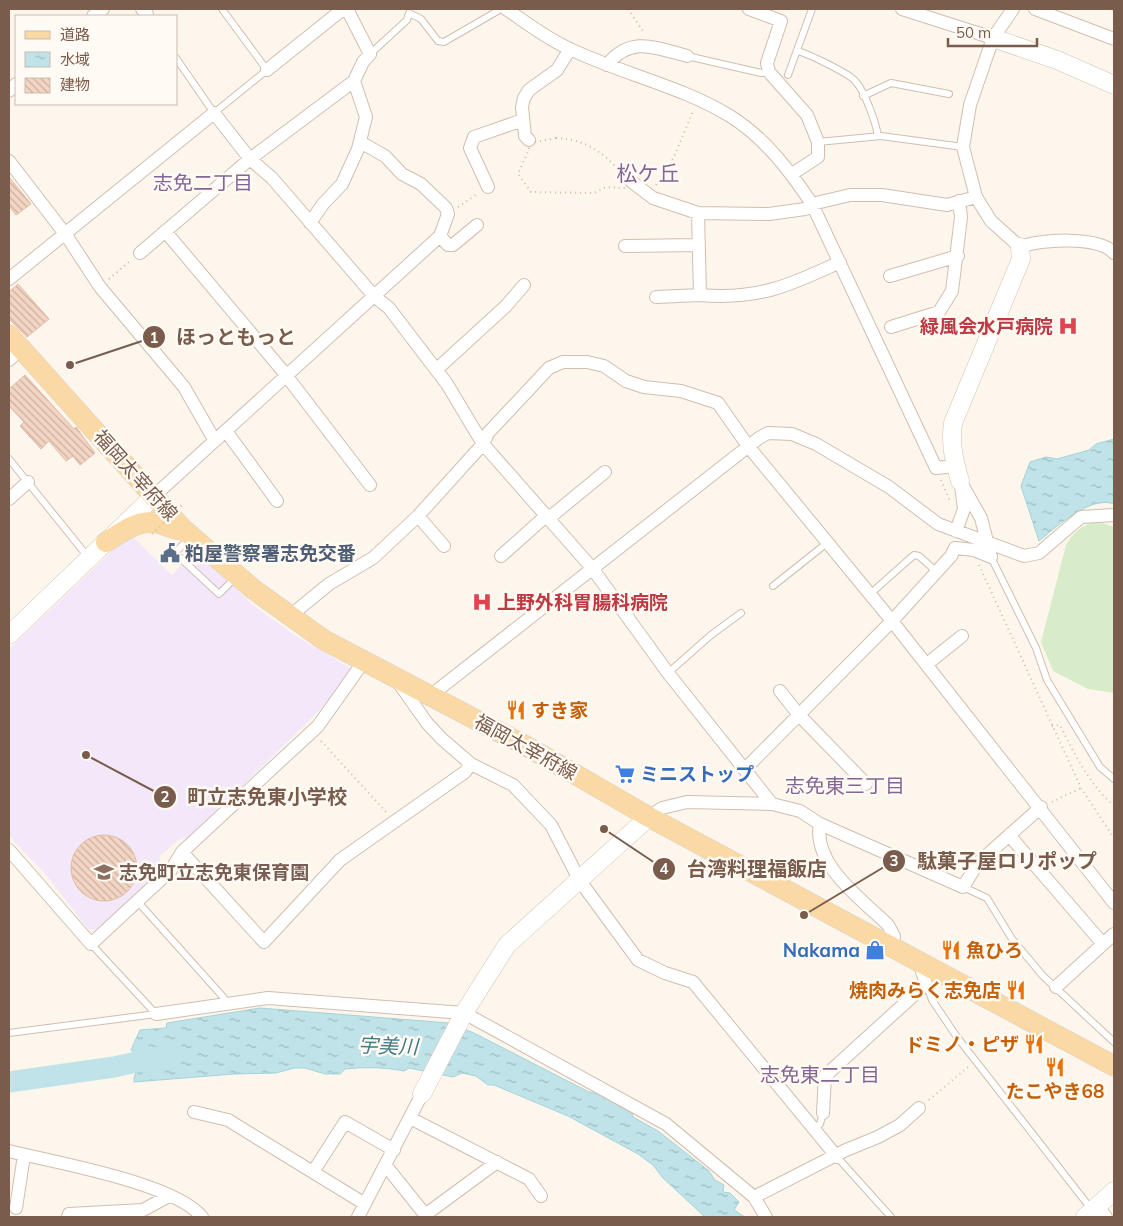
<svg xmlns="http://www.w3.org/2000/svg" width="1123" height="1226" font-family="Mulish,'Noto Sans JP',sans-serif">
	<defs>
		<pattern id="water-ripples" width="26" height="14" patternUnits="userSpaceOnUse" patternTransform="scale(1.25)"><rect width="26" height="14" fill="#bfe3e8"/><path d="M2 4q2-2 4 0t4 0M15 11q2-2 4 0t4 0" fill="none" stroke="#a0bbbe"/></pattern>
		<pattern id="building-back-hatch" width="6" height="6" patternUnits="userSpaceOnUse" patternTransform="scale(1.25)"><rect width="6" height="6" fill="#f3d5c3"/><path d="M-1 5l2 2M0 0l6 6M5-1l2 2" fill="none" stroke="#cab0a1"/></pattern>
	</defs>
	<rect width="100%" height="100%" fill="#fdf6ec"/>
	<!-- education -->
	<path fill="#f3e8fa" d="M130,534L172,575L190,554H200L253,605L293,634L352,669L328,701L302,728L188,838L178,840L159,857L164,867L98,930L88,929L47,876L9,836V649Z"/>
	<!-- grass -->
	<path fill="#d8ecc9" d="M1091,523H1103L1114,527V693L1088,689L1053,671L1041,642L1066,545C1073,533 1079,528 1091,523Z"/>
	<!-- water -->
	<path fill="url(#water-ripples)" stroke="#a5d3da" d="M1114,439V504C1091,495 1056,527 1039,541L1021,486L1030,462L1046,457L1057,459L1089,450L1096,444Z
		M260,1008L449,1023L474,1033L589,1092L598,1094L632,1113L633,1117L658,1131L709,1171L715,1180L724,1185L723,1192L730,1193L739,1202L734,1210L745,1217H705L663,1178L653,1165L638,1154L568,1116L494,1085H488L476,1076L462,1073L453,1077L409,1068L404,1071C384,1067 365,1067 345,1069L340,1074H325L305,1068H294L276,1073L234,1074L134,1082C133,1067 149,1068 131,1050L140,1030L166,1028L167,1023Z"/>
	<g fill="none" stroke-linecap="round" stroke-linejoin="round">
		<!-- river -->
		<path stroke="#bfe3e8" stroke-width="21" d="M9,1082L114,1067L168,1055"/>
	</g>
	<!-- building -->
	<path fill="url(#building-back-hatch)" stroke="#e6bba3" d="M9,177L31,204L16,215L9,206Z
		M18,284L49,319L27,337L9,319V292Z
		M25,375L74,429L76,427L95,453L80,465L73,456L66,461L49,441L41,449L20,426L24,422L9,406V389Z
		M71 868a33 33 0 1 1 66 0a33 33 0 1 1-66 0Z"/>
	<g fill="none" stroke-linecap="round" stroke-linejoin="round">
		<defs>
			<path id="lane" d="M798,51C808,54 851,74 856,82C865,92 876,123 878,136
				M370,54L407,20L409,13L421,19L438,41L444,42L501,9
				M687,56L761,73L769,72
				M176,58L214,113L267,70L222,9
				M788,75L812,9
				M863,96L891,83L949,94
				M818,142L881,136L963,147
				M9,459L88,557
				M189,538L175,553L219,594L236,577
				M991,557L1036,648L1047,680L1100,767L1114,779
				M773,586L827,543
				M870,594L914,555L919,556L937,572
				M668,673L711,635L741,613
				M963,887L987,898L1012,939L1043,976L1114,1042
				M138,902L224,998L225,1003
				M91,944L156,1014
				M926,984L932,1000L957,1037L1092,1210
				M9,1033L156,1014
				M814,1129L820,1124L823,1113
				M837,1157L891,1217"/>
			<path id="street" d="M142,9L147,14
				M506,9C527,23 547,39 570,49C622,74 681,86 730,116C765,138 790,171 812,204L936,468L956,466
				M749,9L781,21L767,63L769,72L807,115L818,142V157L792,174
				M902,9L993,38
				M1013,9L993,38L970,105L963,147L976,197L991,221L1020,247C1040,239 1099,236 1114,253
				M1035,9L1114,39
				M93,16L103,9
				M607,65C631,35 656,48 687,56
				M267,70L343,9
				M9,91L16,84
				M529,140L525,136L522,107L524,98L529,90L557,70L570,49
				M9,161L66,235L100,287L184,387L215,441
				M632,182L653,198L698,213L769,214L805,209L812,204L850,195H882L947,205L976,197
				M488,187L470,148L474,137L523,120
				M698,213L700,295C757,300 789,286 840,262
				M310,223L323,204L342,184L358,149L366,117L354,81L363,62L370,54L347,9
				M165,231L282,370L370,485
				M440,236L448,245H453L477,225
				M625,246L699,245
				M140,253L250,159L354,81
				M890,276L958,256
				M9,279L214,113L250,159L272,178L374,296L389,308L447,384L483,444L592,568L668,673L772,804
				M656,297L700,295
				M891,327L939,312L952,291L961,217L959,201
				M9,360L21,349
				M436,370L506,306L524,285
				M226,431L277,501
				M154,496L440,236L448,214L446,208L421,184L402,174L385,156L360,142
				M9,499L28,482
				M418,516L444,546
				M549,518L605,472
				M956,531L964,509L961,485
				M501,556L547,515
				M290,616L329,584L373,558L418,516L483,444L488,433L549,368L563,362H587L604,366L626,381L644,387L681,391L718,403L748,446L892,621L1114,903
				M927,664L962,636
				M398,682L427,723L442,739L471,764L513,785L551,825L580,881L638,960L665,973L693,982L837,1157
				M780,691L799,715L866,784
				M430,696L759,438L768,433L792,434L816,444L889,487L938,524L1024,556L1039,553L1081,517L1114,515
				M746,768L892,621L951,556L955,548L974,550L991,557L981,518L960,481
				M649,817L662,808L687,802L772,804L800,811L820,824L963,887L978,863L1041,807
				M820,824C812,865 863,900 888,925L894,936L893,948
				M1009,835L1103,944
				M9,850L91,944L171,870L182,852L318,726L364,661
				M182,852L264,942L340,860L465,772L471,764
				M1056,987L1114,934
				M156,1014L268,998L464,1013L666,1124L754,1197L766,1217
				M194,1112L228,1120L365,1204
				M823,1113L825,1076L926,984L919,962
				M410,1118L529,1179L541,1196
				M9,1151C53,1162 175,1183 202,1217
				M386,1166L427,1217
				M313,1172L345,1122L394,1150
				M754,1197L846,1150L878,1137L900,1125L919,1108
				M1098,1206L1106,1217
				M16,1208L24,1155
				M425,1215L497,1162
				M68,1217L69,1214L143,1210L169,1196
				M358,1217L422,1094"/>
			<path id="secondary" d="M993,38L1057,60L1114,85
				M960,481C954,460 950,444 953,423L1021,259L1020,247
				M9,635L154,496
				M422,1094L464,1013L507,945L649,817
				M1085,1217L1114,1191"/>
			<path id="primary" d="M9,335L183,529L253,589L324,640L528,747L649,817L1114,1066
				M106,542C121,533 138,519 157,523C166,525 175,531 183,529"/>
		</defs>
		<!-- lane casing -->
		<use href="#lane" stroke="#d1beb0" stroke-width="8"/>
		<!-- street casing -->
		<use href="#street" stroke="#d1beb0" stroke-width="14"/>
		<!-- secondary casing -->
		<use href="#secondary" stroke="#d6c0b0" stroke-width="19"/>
		<!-- primary casing -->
		<use href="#primary" stroke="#dad1cd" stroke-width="21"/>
		<!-- path -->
		<path stroke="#d9b8a5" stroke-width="2" stroke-dasharray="1 4" stroke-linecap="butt" d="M628,9L643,31L642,34
			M1108,9L1114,11
			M556,138C594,140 606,158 632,182L625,188L606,187L594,193L531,192L518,174L529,149V140L536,142Z
			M656,185L674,157L693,111
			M458,207L477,194
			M109,279L130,261
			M941,480L950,501
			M979,565L1081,788L1114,838
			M1052,726L1060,725C1075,755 1089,784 1114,806
			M321,741L387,813
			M1052,802L1081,788
			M929,1100L969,1066"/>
		<!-- lane -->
		<use href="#lane" stroke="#fff" stroke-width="6"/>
		<!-- street -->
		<use href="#street" stroke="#fff" stroke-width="12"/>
		<!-- secondary -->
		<use href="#secondary" stroke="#fff" stroke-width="18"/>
		<!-- primary -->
		<use href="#primary" stroke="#fbd9a5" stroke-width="20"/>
		<!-- path-bridge -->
		<path stroke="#d9b8a5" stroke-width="2" stroke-dasharray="1 4" stroke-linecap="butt" d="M152,534L182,505"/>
	</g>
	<!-- icons -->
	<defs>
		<symbol id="hospital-bare" viewBox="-9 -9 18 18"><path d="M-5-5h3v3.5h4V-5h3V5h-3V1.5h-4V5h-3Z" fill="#e0444e" stroke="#fffaf3" stroke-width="2.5" paint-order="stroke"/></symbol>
		<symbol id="civic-bare" viewBox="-9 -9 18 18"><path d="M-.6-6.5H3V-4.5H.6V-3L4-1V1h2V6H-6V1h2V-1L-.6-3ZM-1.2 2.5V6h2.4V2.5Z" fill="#5c6f8a" stroke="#fffaf3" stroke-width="2.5" paint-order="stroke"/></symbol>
		<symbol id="restaurant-bare" viewBox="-9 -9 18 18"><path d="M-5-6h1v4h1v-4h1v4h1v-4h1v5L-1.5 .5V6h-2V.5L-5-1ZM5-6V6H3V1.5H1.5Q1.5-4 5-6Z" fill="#e8710a" stroke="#fffaf3" stroke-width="2.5" paint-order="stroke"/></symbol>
		<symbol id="supermarket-bare" viewBox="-9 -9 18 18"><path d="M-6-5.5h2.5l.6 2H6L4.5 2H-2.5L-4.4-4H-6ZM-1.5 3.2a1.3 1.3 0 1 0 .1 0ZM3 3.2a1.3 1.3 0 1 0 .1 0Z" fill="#3f7fe0" stroke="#fffaf3" stroke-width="2.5" paint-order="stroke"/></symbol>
		<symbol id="school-bare" viewBox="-9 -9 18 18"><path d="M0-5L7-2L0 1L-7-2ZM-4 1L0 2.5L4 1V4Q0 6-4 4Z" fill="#8d6e63" stroke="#fffaf3" stroke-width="2.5" paint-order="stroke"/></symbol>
		<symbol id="shop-bare" viewBox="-9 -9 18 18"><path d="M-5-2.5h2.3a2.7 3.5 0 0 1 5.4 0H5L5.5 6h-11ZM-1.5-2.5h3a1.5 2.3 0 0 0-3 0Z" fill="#3f7fe0" stroke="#fffaf3" stroke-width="2.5" paint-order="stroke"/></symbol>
	</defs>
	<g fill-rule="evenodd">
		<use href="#hospital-bare" x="1054" y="312" width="28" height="28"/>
		<use href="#civic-bare" x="156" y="539" width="28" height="28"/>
		<use href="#hospital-bare" x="468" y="588" width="28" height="28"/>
		<use href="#restaurant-bare" x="502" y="696" width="28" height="28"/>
		<use href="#supermarket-bare" x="611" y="760" width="28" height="28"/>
		<use href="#school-bare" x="90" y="858" width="28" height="28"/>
		<use href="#shop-bare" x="861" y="936" width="28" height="28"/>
		<use href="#restaurant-bare" x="937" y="936" width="28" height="28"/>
		<use href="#restaurant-bare" x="1002" y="976" width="28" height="28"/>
		<use href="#restaurant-bare" x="1020" y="1030" width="28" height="28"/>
		<use href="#restaurant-bare" x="1041" y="1053" width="28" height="28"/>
	</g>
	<g text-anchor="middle" stroke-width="5" stroke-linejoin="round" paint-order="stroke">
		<!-- health labels -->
		<g font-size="19" font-weight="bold" fill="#be3a42" stroke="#fffaf3" text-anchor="end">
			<text x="1053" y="333">緑風会水戸病院</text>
			<text x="497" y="609" text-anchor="start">上野外科胃腸科病院</text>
		</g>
		<!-- street labels -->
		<g font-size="19" fill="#7a5c4d" stroke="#fffaf3">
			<text transform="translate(136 475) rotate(48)" y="7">福岡太宰府線</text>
			<text transform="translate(526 747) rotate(29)" y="7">福岡太宰府線</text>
		</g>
		<!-- service labels -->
		<g font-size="19" font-weight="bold" fill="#4e5e75" stroke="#fffaf3" text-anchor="start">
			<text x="185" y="560">粕屋警察署志免交番</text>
		</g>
		<!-- food labels -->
		<g font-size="19" font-weight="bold" fill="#c56008" stroke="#fffaf3" text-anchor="start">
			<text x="531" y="717">すき家</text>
			<text x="966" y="957">魚ひろ</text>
			<text x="1001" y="997" text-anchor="end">焼肉みらく志免店</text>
			<text x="1019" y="1051" text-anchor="end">ドミノ・ピザ</text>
			<text x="1055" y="1098" text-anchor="middle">たこやき68</text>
		</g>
		<!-- shop labels -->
		<g font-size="19" font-weight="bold" fill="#366cbe" stroke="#fffaf3" text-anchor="start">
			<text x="640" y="781">ミニストップ</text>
			<text x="860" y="957" text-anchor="end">Nakama</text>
		</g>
		<!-- education labels -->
		<g font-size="19" font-weight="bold" fill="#785e54" stroke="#fffaf3" text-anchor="start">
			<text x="119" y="879">志免町立志免東保育園</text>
		</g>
		<!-- neighbourhood labels -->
		<g font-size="20" fill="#846695" stroke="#fffaf3">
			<text x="203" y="190">志免二丁目</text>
			<text x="845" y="793">志免東三丁目</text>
			<text x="820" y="1082">志免東二丁目</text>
		</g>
		<!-- water labels -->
		<g font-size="20" font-style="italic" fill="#437c86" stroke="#fffaf3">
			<text transform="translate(388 1046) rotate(2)" y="7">宇美川</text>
		</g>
		<!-- quarter labels -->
		<g font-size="21" fill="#846695" stroke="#fffaf3">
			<text x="648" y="181">松ケ丘</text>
		</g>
	</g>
	<!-- callouts -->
	<path fill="none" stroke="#7a5c4d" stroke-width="2" d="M70 365L154 337M86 755L165 797M804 915L894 861M604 829L664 869"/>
	<g fill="#7a5c4d" stroke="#fffaf3" stroke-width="2">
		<circle cx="70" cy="365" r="5"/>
		<circle cx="86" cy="755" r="5"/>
		<circle cx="804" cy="915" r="5"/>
		<circle cx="604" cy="829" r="5"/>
		<circle cx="154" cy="337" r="12"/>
		<circle cx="165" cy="797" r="12"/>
		<circle cx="894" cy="861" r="12"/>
		<circle cx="664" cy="869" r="12"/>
	</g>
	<g font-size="15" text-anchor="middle" font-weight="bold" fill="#fff">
		<text x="154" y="343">1</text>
		<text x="165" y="802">2</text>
		<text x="894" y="866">3</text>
		<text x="664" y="874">4</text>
	</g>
	<g font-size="20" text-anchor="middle" font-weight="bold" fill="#7a5c4d" stroke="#fffaf3" stroke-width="5" stroke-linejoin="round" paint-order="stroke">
		<text x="236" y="344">ほっともっと</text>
		<text x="267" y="804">町立志免東小学校</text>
		<text x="1007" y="868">駄菓子屋ロリポップ</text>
		<text x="757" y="876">台湾料理福飯店</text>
	</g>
	<!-- border -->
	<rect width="1123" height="1226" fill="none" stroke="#7a5c4d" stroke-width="20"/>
	<!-- legend -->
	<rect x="15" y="15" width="162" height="90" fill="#fffaf3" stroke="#cabbb1"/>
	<rect x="25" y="31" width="25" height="8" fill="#fbd9a5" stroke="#cabbb1"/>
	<text x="60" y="40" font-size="15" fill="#7a5c4d">道路</text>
	<rect x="25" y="52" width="25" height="15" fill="url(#water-ripples)" stroke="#cabbb1"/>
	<text x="60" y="65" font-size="15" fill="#7a5c4d">水域</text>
	<rect x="25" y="78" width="25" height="15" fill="url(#building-back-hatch)" stroke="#cabbb1"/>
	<text x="60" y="90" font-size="15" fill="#7a5c4d">建物</text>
	<!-- scale -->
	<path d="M948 38v8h89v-8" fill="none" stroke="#7a5c4d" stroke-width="2.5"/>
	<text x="956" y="38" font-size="15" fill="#7a5c4d" stroke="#fffaf3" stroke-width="4" paint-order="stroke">50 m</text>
</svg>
